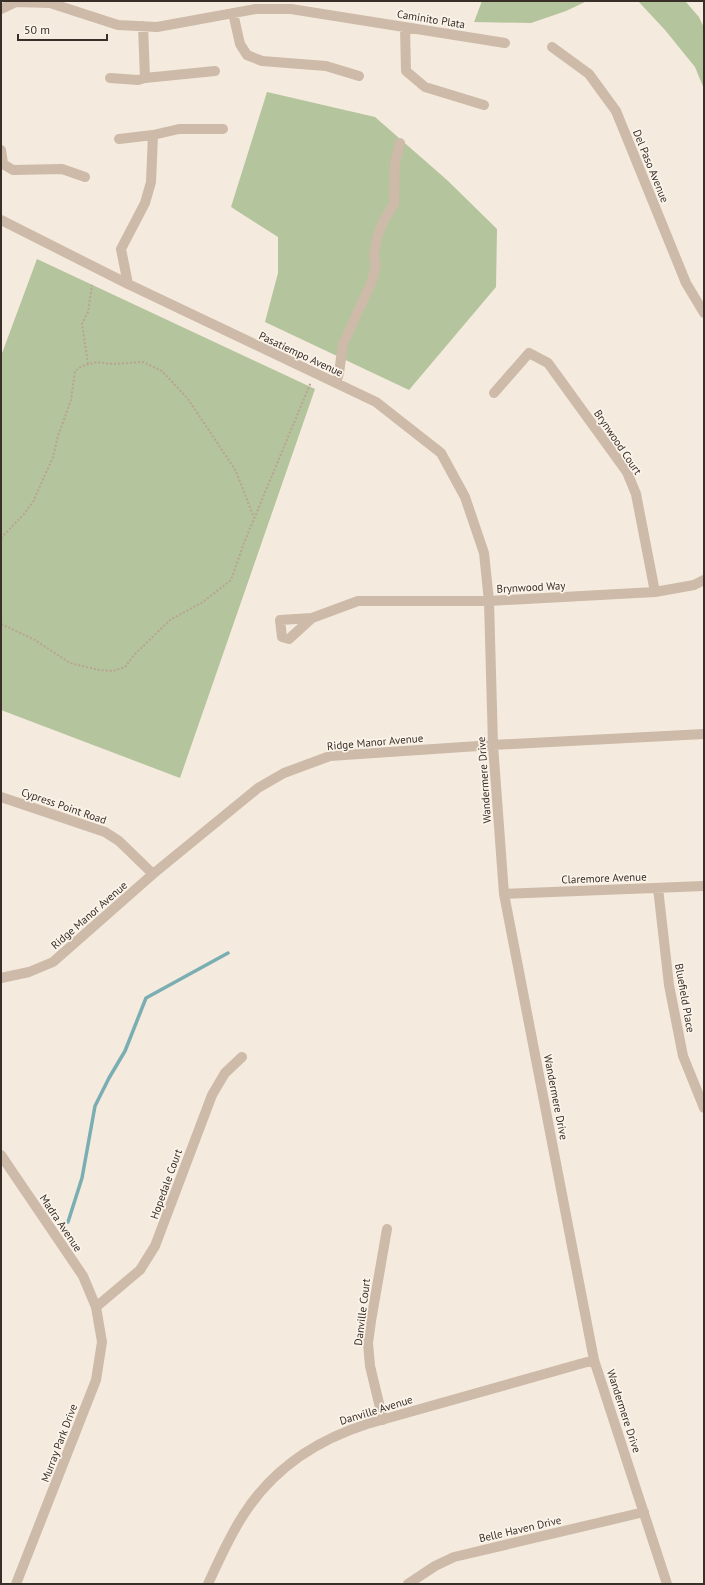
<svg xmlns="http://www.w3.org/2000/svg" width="705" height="1585" font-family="'PT Sans',sans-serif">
	<rect width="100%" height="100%" fill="#f4eadd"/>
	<!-- green -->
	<path fill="#b4c49c" d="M482,1H587L566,11L531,23L474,22Z
		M638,1H685L699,17L704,28V89L695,67L665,30Z
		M267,92L375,117L447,180L497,229L496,287L409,390L265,322L278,273V237L231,207Z
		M37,259L315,389L180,778L1,710V356Z"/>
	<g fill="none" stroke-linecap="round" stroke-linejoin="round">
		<!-- stream -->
		<path stroke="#7aaeb3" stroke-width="3.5" d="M68,1222L82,1178L95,1106L109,1078L125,1051L146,998L228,953"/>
		<!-- path -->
		<path stroke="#b9a492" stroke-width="2" stroke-dasharray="2 2" stroke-linecap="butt" d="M88,364L82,324L88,312L92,285
			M1,538L24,514L33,502L53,457L58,436L71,400L75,371L82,366L97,362L113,364L143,362L162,371L188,399L236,471L254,518
			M1,624L35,640L70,663L99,670L113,671L125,667L134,655L170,620L203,602L231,580L244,543L311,382"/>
		<!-- minor -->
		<path stroke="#cdbaa8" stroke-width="10" d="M1,9L16,2L50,3L118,25L157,27L256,9H291L505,43
			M233,13L240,44L247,55L262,61L326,66L359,76
			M405,27L406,71L425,87L484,105
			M552,47L589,74L616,111L686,283L704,313
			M110,78L138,80L145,78L143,26
			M145,78L215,71
			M119,139L153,135L179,129H223
			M1,150L3,164L13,170L62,169L85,177
			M1,220L128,284L376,402L441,453L465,497L484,553L489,601L493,745L504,894L594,1360L667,1584
			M128,284L121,249L145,203L151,182L153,135
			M336,383L339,373L343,344L372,281L376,265L374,256L377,237L383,222L394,204L395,163L400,143
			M494,393L529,353L548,363L627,472L636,494L655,592
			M312,618L289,639L282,637L280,620L312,618L358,601H489L655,592L694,585L704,580
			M1,797L105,832L119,841L153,874
			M658,888L669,985L683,1056L704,1108
			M504,894L704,886
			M1,978L29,972L53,962L153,874L258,788L284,773L330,756L493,745L704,734
			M1,1155L83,1276L96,1307L102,1342L96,1380L16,1584
			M96,1307L140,1270L155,1246L212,1095L225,1073L242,1057
			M383,1420L370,1366L368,1343L371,1321L387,1229
			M208,1584C219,1560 230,1535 244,1514C273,1469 317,1440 367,1424L594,1360
			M408,1584L435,1566L454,1557L644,1512"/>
	</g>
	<g text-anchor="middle" stroke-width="3.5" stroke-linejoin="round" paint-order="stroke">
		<!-- street labels -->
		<g font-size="11" fill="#392e28" stroke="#fbf4ea">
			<text transform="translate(431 19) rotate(9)" y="4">Caminito Plata</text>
			<text transform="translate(651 166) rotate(68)" y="4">Del Paso Avenue</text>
			<text transform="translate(301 354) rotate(25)" y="4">Pasatiempo Avenue</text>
			<text transform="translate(618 442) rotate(56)" y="4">Brynwood Court</text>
			<text transform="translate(531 587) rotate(-3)" y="4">Brynwood Way</text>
			<text transform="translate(375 742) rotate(-5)" y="4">Ridge Manor Avenue</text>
			<text transform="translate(484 780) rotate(-94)" y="4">Wandermere Drive</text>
			<text transform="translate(64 806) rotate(19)" y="4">Cypress Point Road</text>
			<text transform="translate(604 878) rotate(-2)" y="4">Claremore Avenue</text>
			<text transform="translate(89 915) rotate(-41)" y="4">Ridge Manor Avenue</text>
			<text transform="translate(685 998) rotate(80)" y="4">Bluefield Place</text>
			<text transform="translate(556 1097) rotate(79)" y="4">Wandermere Drive</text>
			<text transform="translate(166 1184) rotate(-70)" y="4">Hopedale Court</text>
			<text transform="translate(61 1223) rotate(56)" y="4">Madra Avenue</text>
			<text transform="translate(362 1312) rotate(-83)" y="4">Danville Court</text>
			<text transform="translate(376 1410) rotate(-17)" y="4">Danville Avenue</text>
			<text transform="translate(624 1411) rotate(72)" y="4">Wandermere Drive</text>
			<text transform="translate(59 1443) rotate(-69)" y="4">Murray Park Drive</text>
			<text transform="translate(520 1529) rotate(-13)" y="4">Belle Haven Drive</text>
		</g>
	</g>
	<!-- border -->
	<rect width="705" height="1585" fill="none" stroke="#392e28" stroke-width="4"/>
	<!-- scale -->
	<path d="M18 34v6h89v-6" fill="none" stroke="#392e28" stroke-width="2"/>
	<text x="24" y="34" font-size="12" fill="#392e28" stroke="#fbf4ea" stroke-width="3" paint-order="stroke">50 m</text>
</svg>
